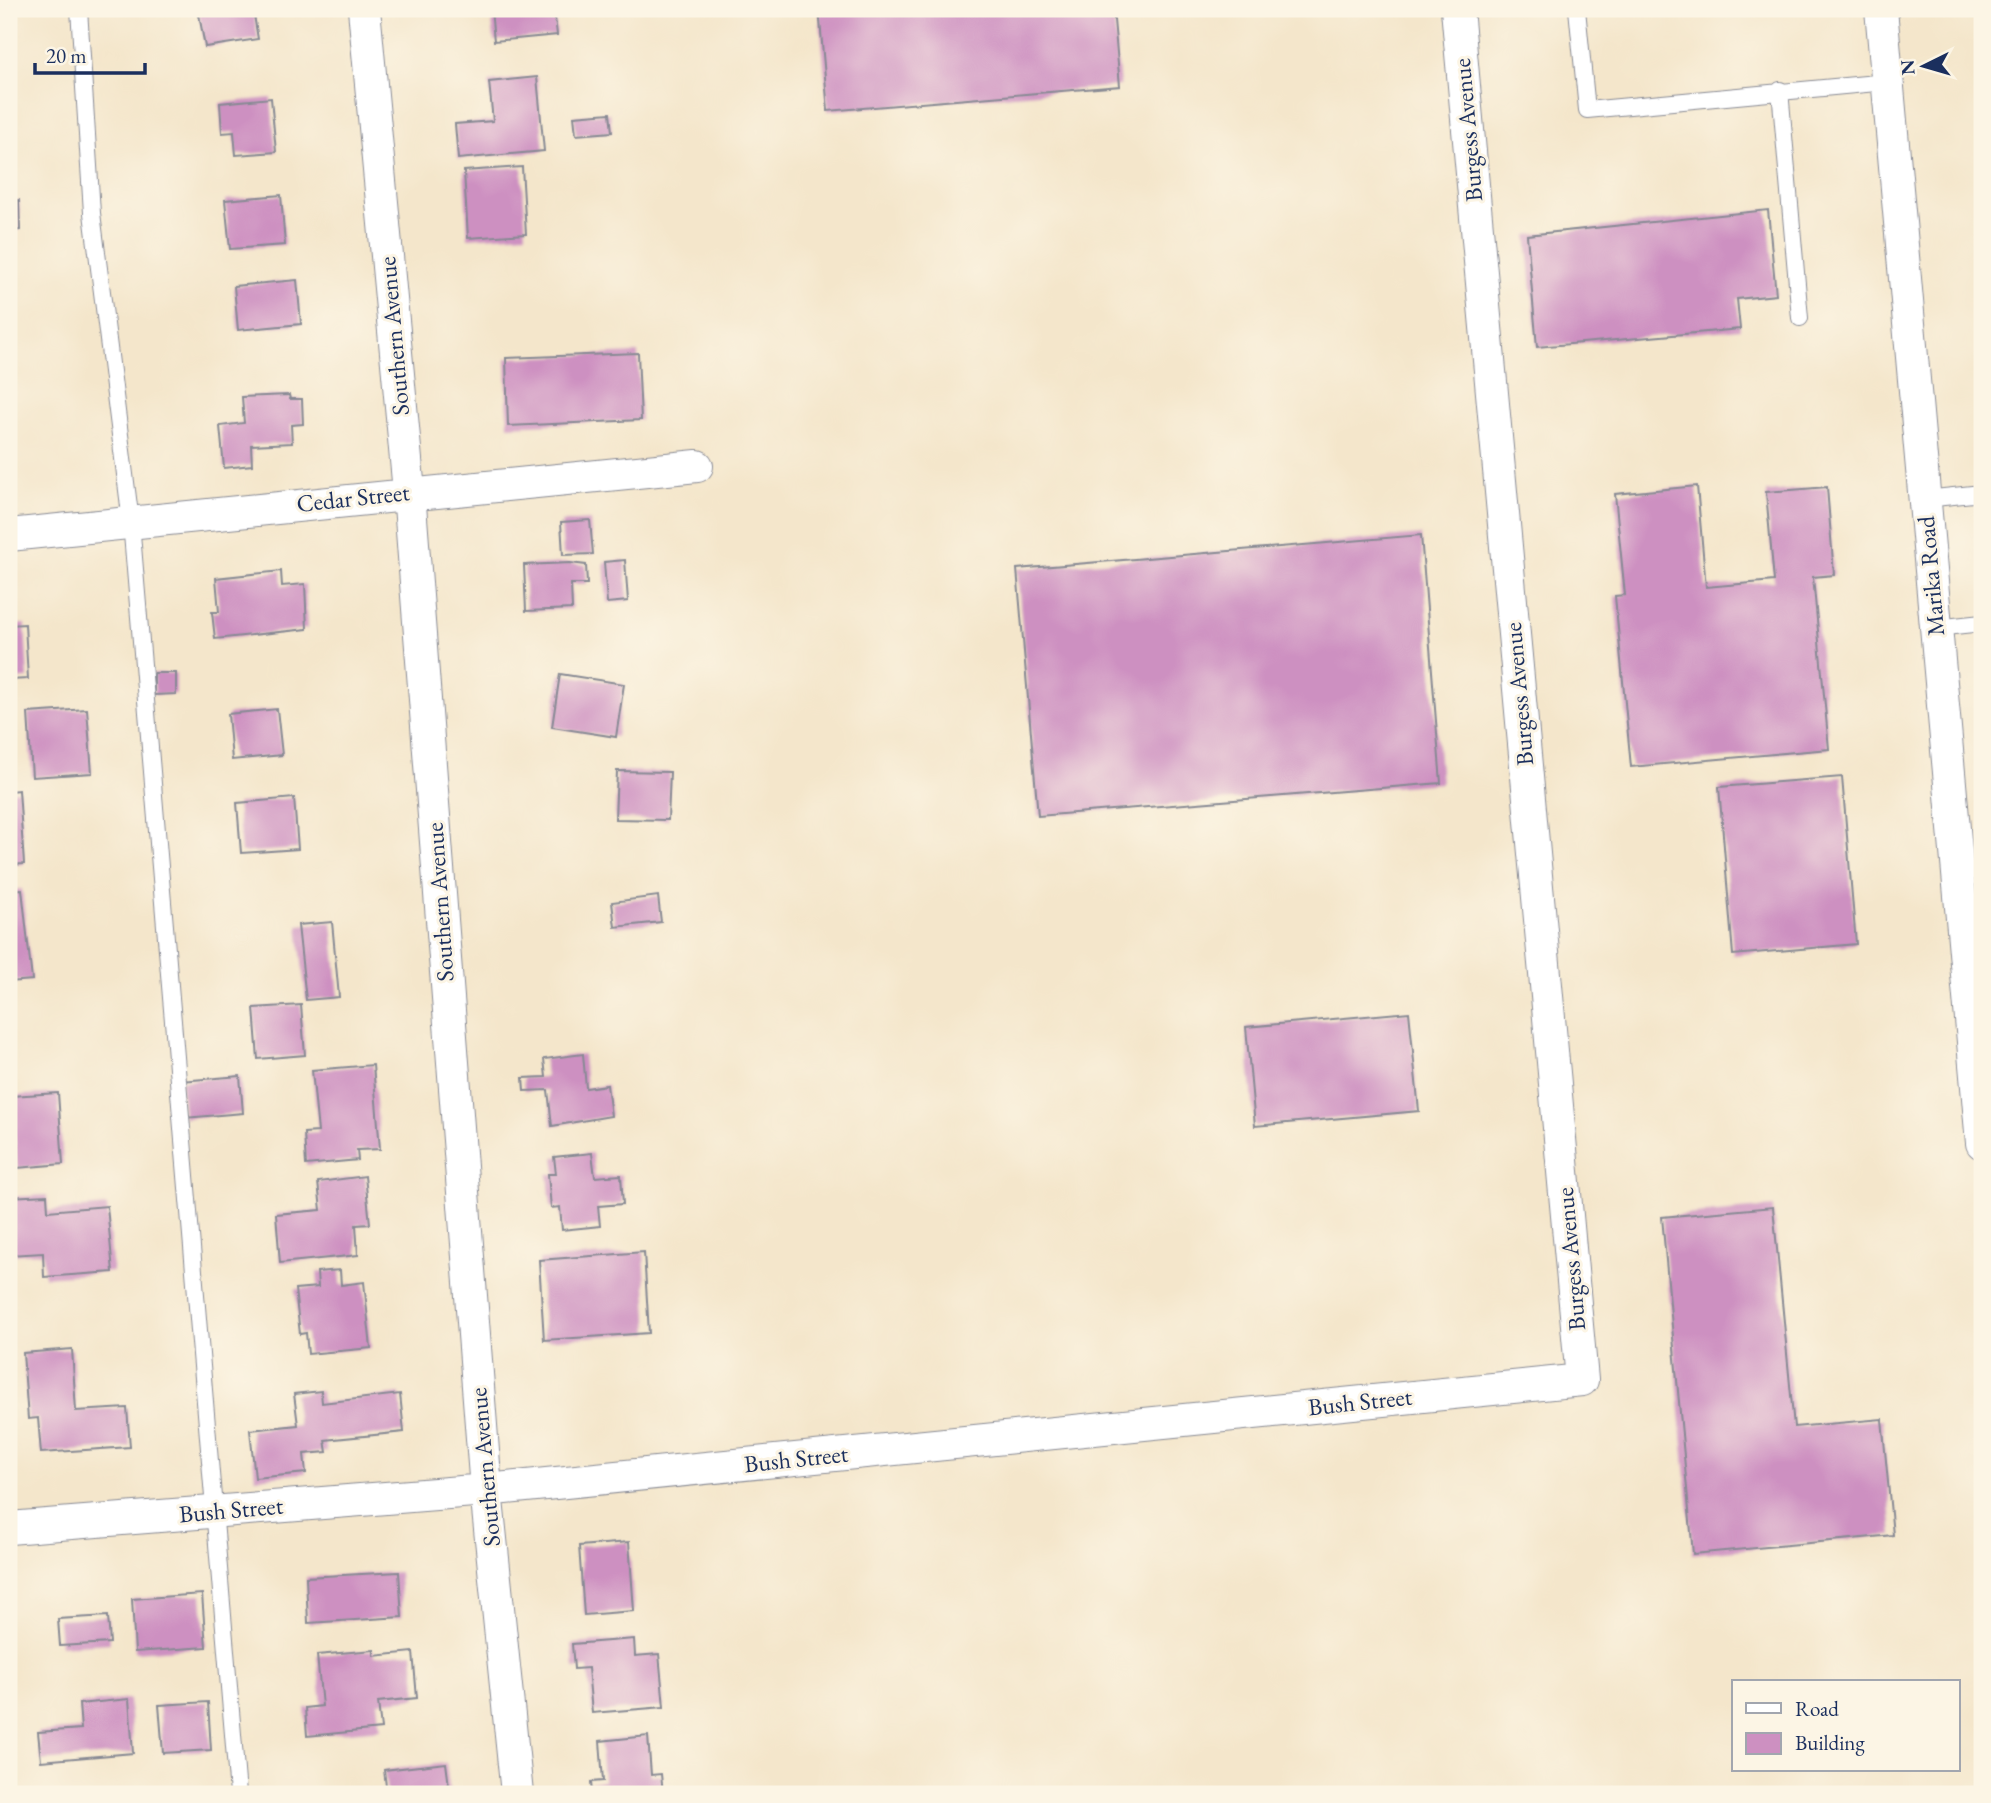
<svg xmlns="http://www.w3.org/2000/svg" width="1991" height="1803" font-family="'EB Garamond',serif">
	<rect width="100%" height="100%" fill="#fcf5e5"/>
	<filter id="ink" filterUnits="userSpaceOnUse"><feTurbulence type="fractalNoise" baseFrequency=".0143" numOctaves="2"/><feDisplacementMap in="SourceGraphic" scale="14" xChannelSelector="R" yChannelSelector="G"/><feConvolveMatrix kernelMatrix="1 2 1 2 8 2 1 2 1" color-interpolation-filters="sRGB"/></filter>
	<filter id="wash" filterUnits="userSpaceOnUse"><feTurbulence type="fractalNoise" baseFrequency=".00686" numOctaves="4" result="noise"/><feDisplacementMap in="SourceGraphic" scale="28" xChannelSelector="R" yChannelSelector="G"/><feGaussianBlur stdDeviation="1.57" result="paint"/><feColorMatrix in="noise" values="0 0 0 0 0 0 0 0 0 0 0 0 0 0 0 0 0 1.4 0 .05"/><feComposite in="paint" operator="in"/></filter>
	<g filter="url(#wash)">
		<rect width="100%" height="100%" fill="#f4e6cb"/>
		<g id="blocks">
			<!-- building -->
			<path fill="#cd90c1" d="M198,9H253L258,39L205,47Z
				M491,9H554L557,35L494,41Z
				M819,9H1113L1120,86L828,111Z
				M537,77L544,151L458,159L455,124L493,121L489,82Z
				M271,98L276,152L236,155L234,132L222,133L220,103Z
				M610,113L612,132L576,135L574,116Z
				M11,144L14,181H9V145Z
				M522,167L526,234L468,238L464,171Z
				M281,195L285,245L230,249L225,200Z
				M19,200L20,230L9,231V201Z
				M1768,210L1776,295L1737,299L1740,329L1537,347L1527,235Z
				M297,280L301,324L238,330L234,286Z
				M638,353L641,420L508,426L506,358Z
				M289,395L290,399H302L303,424L291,425L292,443L251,445L252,465L224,468L220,426L244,423L242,397Z
				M1697,486L1706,587L1774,581L1766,492L1827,487L1834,575L1813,577L1829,749L1631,767L1615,596L1625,595L1615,494Z
				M590,520L593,554L563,555L561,522Z
				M1421,535L1441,783L1038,816L1017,569Z
				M625,560L628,601L607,603L604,562Z
				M570,563L586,565L587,584H571L572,609L526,611L524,565Z
				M281,571L282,586L305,584L307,629L215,639L212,612H219L216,578Z
				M25,624L28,679L9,680V625Z
				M154,673H176V694L154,695Z
				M560,674L624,684L616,737L552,727Z
				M87,709L92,773L32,777L28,713Z
				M277,709L282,755L232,760L228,714Z
				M617,771L670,772L668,820L615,819Z
				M1842,777L1856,944L1733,955L1719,787Z
				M19,790L24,864L9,865V791Z
				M294,798L298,849L241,853L237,803Z
				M22,889L32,980L9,982V890Z
				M658,896L661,922L615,927L612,902Z
				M332,922L339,997L306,1000L298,925Z
				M301,1005L305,1055L258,1059L254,1008Z
				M1409,1012L1419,1111L1255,1126L1246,1027Z
				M583,1054L586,1088L607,1085L611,1116L552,1126L548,1090L524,1091L523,1078L546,1077L544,1059Z
				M373,1065L380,1149L357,1150L358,1160L306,1165L304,1133L318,1132L312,1070Z
				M240,1076L243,1113L184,1118L181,1081Z
				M58,1093L63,1164L17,1168L11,1096Z
				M592,1153L595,1177L621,1175L623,1204L598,1206L600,1226L562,1230L560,1207L551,1208L548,1174H556L554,1157Z
				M365,1176L370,1224L356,1225L358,1255L280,1263L276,1214L321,1210L318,1182Z
				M47,1195L48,1211L107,1206L113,1272L44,1277L43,1253L9,1255V1197Z
				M1773,1207L1794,1427L1882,1419L1893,1535L1693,1554L1662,1217Z
				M644,1252L649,1333L544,1340L539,1260Z
				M340,1270L341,1285L364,1282L371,1348L308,1354L306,1333L300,1334L295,1289L318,1287L317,1272Z
				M72,1349L76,1411L127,1408L130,1447L41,1453L38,1418L28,1419L23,1353Z
				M321,1391L322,1403L400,1394L404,1432L325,1440L327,1452L304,1454L306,1473L255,1478L250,1430L298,1425L294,1394Z
				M629,1542L634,1611L584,1615L579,1546Z
				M399,1572L402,1617L308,1623L306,1577Z
				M202,1594L206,1647L135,1652L132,1599Z
				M108,1616L110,1643L60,1646L58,1619Z
				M634,1639L635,1656L659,1654L664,1707L592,1713L588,1668L574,1669L572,1644Z
				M374,1650V1656L413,1652L417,1698L378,1702L381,1729L307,1736L305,1708L322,1706L317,1655Z
				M129,1699L133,1753L41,1761L38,1732L81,1729L79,1704Z
				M208,1702L211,1750L163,1753L159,1705Z
				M648,1736L651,1775L661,1774L663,1794H592L591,1782L603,1781L600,1741Z
				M446,1763L450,1794H387L384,1770Z"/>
		</g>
	</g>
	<g filter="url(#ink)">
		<use href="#blocks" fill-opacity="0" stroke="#888a94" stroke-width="2"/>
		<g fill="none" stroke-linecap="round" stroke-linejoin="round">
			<defs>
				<path id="lane" d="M79,9L92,213L131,522L238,1794
					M1577,9L1587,110L1887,82
					M1780,90L1800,318
					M1925,499L1982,493
					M1936,628L1982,623"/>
				<path id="street" d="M364,9L409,492L486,1490L517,1794
					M1881,9L1982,1143
					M9,535L697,466
					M9,1528L486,1490L1582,1380L1457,9"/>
			</defs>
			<!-- lane casing -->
			<use href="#lane" stroke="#888a94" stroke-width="18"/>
			<!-- street casing -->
			<use href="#street" stroke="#888a94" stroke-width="34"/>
			<!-- lane -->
			<use href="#lane" stroke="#fff" stroke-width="16"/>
			<!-- street -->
			<use href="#street" stroke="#fff" stroke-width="32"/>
		</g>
	</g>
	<g text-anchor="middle" stroke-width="6" stroke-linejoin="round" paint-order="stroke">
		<!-- street labels -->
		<g font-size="24" fill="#1b2f5e" stroke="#fcf5e5">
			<text transform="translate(1468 130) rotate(-95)" y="8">Burgess Avenue</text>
			<text transform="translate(394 336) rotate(-95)" y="8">Southern Avenue</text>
			<text transform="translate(353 498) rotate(-6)" y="8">Cedar Street</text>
			<text transform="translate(1931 576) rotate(-95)" y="8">Marika Road</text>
			<text transform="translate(1519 694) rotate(-95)" y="8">Burgess Avenue</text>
			<text transform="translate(440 902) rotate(-94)" y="8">Southern Avenue</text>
			<text transform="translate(1571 1259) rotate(-95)" y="8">Burgess Avenue</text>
			<text transform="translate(1360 1402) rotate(-6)" y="8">Bush Street</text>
			<text transform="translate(796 1459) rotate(-6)" y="8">Bush Street</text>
			<text transform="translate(485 1467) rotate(-95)" y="8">Southern Avenue</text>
			<text transform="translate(231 1510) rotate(-5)" y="8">Bush Street</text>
		</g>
	</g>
	<!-- margin -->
	<rect width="1991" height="1803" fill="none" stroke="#fcf5e5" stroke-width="35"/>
	<!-- legend -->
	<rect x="1732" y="1680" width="228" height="91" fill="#fcf5e5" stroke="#a2a6af" stroke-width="2"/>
	<rect x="1746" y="1703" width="35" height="10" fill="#ffffff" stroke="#a2a6af" stroke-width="2"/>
	<text x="1795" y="1716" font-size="21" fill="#1b2f5e">Road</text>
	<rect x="1746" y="1733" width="35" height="21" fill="#cd90c1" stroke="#a2a6af" stroke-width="2"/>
	<text x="1795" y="1750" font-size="21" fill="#1b2f5e">Building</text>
	<!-- north arrow -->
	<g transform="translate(1924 66) rotate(265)" stroke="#fcf5e5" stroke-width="5" paint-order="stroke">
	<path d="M0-5L12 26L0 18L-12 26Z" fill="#1b2f5e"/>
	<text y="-10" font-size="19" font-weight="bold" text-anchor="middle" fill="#1b2f5e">N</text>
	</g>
	<!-- scale -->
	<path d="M35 63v10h110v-10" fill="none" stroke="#1b2f5e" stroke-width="3.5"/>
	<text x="46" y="63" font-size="21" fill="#1b2f5e" stroke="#fcf5e5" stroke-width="5" paint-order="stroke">20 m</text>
</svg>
